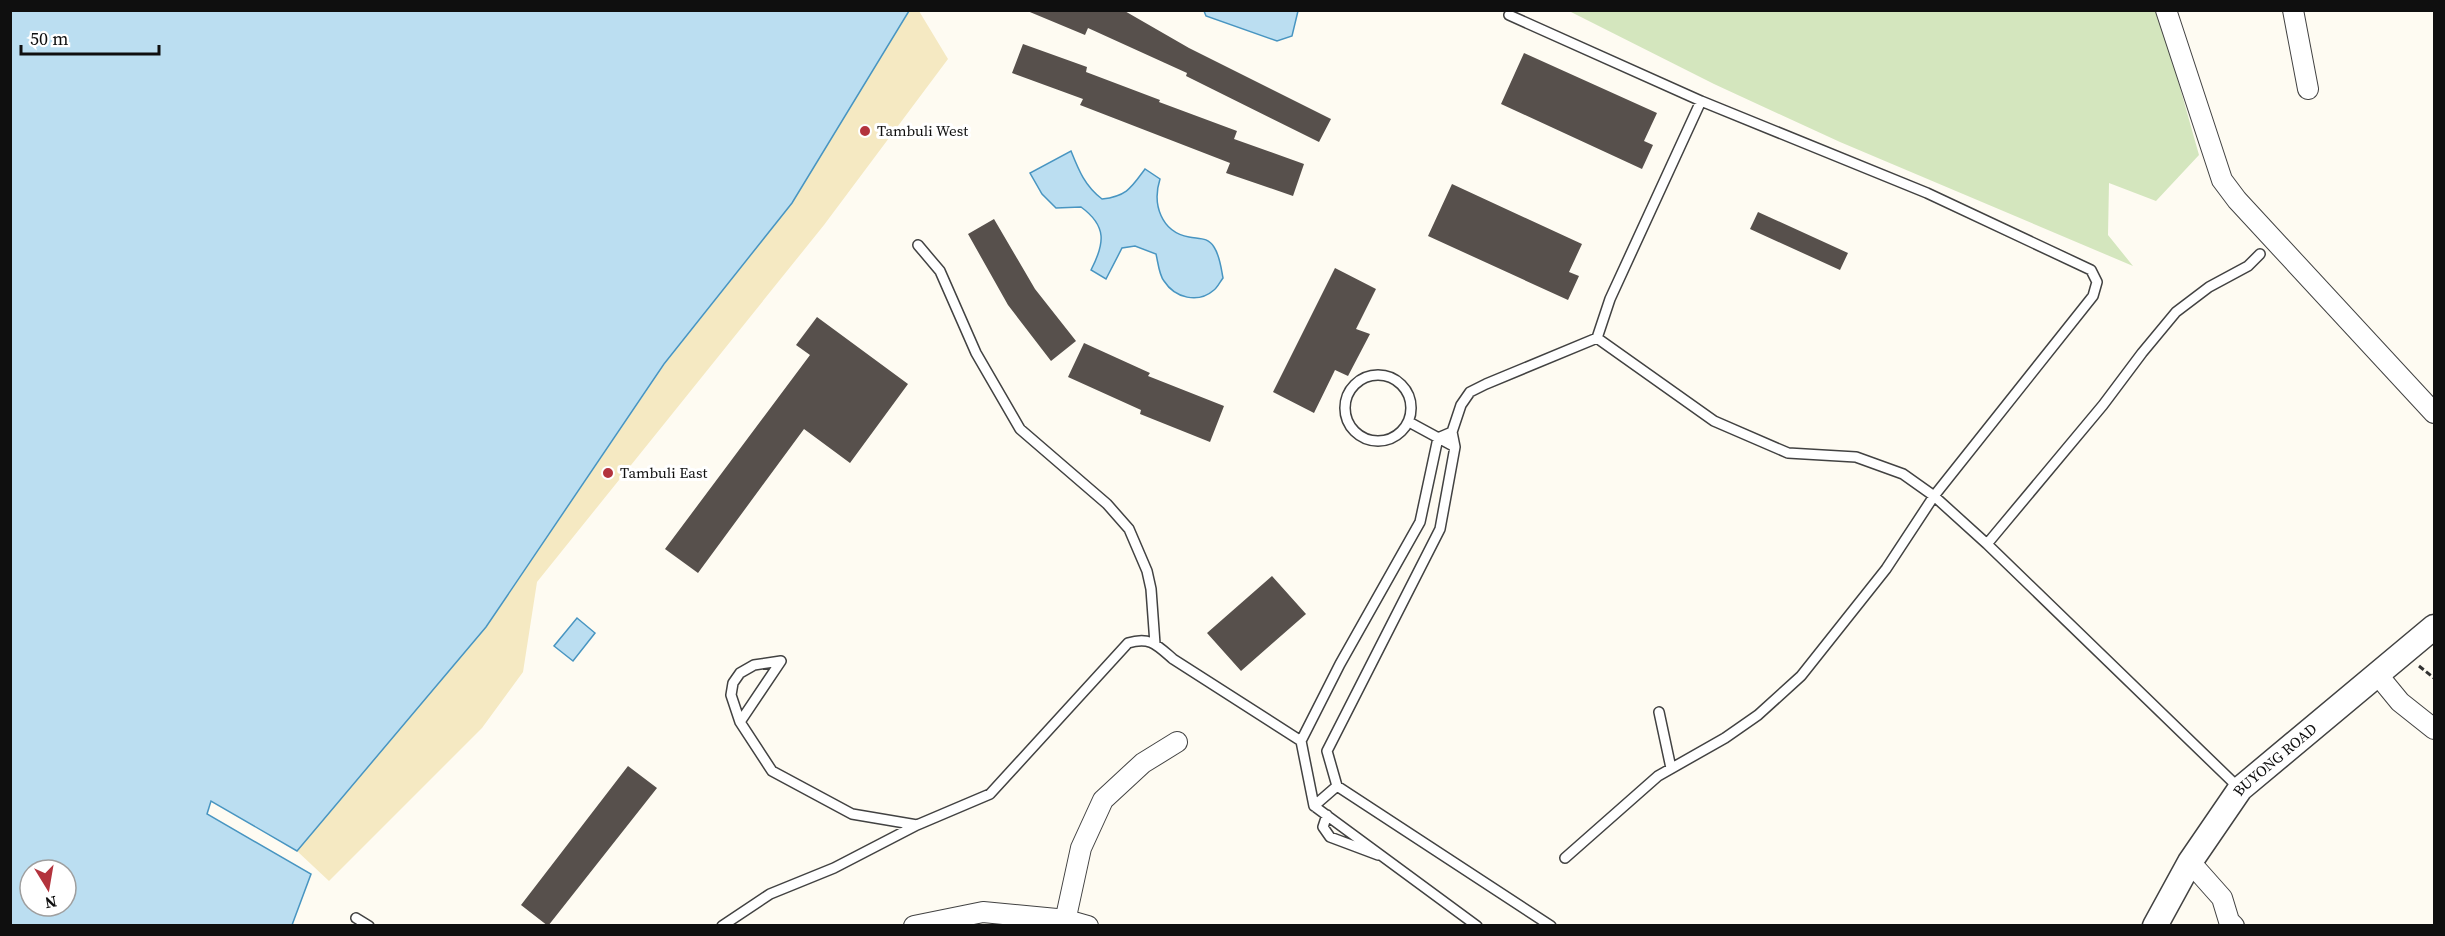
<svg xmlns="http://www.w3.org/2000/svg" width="2445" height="936" font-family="'Source Serif 4',serif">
	<rect width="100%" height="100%" fill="#fefbf2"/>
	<!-- green -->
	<path fill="#d4e6be" d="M1569,11H2155L2168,45L2199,155L2156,201L2109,183L2108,235L2133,266L1840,142L1714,84Z"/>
	<!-- sand -->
	<path fill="#f5e9c2" d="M909,11H919L948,59L824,225L537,582L523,672L482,728L329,881L297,851L486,627L665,364L792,203Z"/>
	<!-- water -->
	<path fill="#bbdef1" stroke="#4895c1" stroke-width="1.5" fill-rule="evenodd" d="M10,11H909L792,203L664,364L486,627L297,851L211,801L207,814L311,874L292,925H11ZM30,870H66V906H30Z
		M1204,11H1298L1292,36L1277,41L1206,16Z
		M1071,151C1079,171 1085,186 1102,199C1127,196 1131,188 1145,169L1160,179C1152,204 1161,232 1189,237C1199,239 1208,237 1214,247C1220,256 1221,268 1223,278C1220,282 1217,288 1214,290C1198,304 1175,298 1164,281C1159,275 1158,262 1156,254L1135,246L1122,248L1106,279L1091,270C1105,243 1107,226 1081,207L1056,208L1042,194L1030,173Z
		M577,618L595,633L573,661L554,646Z"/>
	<!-- building -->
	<path fill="#57504c" d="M1025,10H1123L1189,48L1331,119L1319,142L1186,76L1187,73L1088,28L1085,35Z
		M1023,44L1087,67L1086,72L1160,100L1159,102L1237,131L1234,139L1304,164L1293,196L1226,173L1230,163L1080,105L1083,99L1012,73Z
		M1524,53L1657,113L1644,141L1653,145L1642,169L1501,104Z
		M1452,184L1582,244L1569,272L1579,276L1568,300L1428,236Z
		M1758,212L1848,253L1840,270L1750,229Z
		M994,219L1035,289L1076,341L1051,361L1008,305L968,234Z
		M1335,268L1376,289L1356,329L1370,334L1348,376L1335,370L1314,413L1273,392Z
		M817,317L908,384L850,463L804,429L698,573L665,549L810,355L796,345Z
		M1084,343L1150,373L1148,376L1224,406L1210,442L1140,414L1141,410L1068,377Z
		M1272,576L1306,614L1241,671L1207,633Z
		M628,766L657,788L548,926L521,905Z"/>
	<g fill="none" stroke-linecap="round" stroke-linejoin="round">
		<defs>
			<path id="service" d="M1509,15L1701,101L1927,193L2091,270L2097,282L2093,296L1934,496L1886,569L1801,676L1758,715L1725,738L1658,776L1565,858
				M918,245L940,271L976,353L1020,429L1107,504L1129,529L1147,571L1151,589L1155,644
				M1597,338L1714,421L1788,453L1856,457L1903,474L1934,496L1987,544L2240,789
				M1345 408a33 33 0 1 1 66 0a33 33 0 1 1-66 0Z
				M1409,422L1455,447
				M1452,432L1438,438L1420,522L1340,664L1301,741L1314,806L1477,926
				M1987,544L2103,405L2142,353L2176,312L2209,287L2248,266L2260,254
				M1659,712L1671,768
				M740,722L781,661L754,665L740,673L733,683L731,695L740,722L772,771L852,814L917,825L990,794L1128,643C1150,636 1157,645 1173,659L1301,741
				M1314,806L1337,786
				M1327,815L1323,827L1330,837L1378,855
				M356,918L369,926
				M722,926L770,894L834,868L917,825
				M1551,926L1337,786L1327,751L1440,529L1455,447L1452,432L1461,405L1470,392L1486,384L1597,338L1610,299L1701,101"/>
			<path id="minor" d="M2166,10L2222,180L2237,200L2434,413
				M2293,10L2308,89
				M2377,674L2400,702L2434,729
				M2190,862L2222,898L2229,921L2234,926
				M914,926L983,912L1067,920L1088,926
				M1064,926L1081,848L1103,800L1143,763L1177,742"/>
			<g id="tertiary">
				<path id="s1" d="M2155,926L2190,862L2240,789L2434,627"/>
			</g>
		</defs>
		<!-- service casing -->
		<use href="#service" stroke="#424242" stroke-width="12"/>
		<!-- minor casing -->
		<use href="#minor" stroke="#424242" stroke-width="22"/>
		<!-- tertiary casing -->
		<use href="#tertiary" stroke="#424242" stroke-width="27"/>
		<!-- path -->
		<path stroke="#313131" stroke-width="3" stroke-dasharray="6 3" stroke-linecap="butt" d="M2419,666L2434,678"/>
		<!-- service -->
		<use href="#service" stroke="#fff" stroke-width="9"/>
		<!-- minor -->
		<use href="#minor" stroke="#fff" stroke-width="20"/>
		<!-- tertiary -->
		<use href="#tertiary" stroke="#fff" stroke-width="24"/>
	</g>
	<!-- markers -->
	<g fill="#b3333d" stroke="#fff" stroke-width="2">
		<circle cx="865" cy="131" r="6"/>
		<circle cx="608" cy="473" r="6"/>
	</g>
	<g text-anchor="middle" stroke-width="6" stroke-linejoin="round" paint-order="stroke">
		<!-- poi labels -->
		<g font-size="15" fill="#0f0f0f" stroke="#fff" text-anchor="start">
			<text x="877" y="136">Tambuli West</text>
			<text x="620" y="478">Tambuli East</text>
		</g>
		<!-- street labels -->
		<g font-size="15" fill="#0f0f0f" stroke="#fff">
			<text dy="5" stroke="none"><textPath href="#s1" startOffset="207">BUYONG ROAD</textPath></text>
		</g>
	</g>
	<!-- border -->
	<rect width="2445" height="936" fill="none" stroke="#0f0f0f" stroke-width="24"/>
	<!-- north arrow -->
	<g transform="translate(48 888) rotate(169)"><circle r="28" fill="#ffffff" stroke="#9f9f9f" stroke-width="1.5"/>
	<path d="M0-4.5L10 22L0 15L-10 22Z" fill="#b3333d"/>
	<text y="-9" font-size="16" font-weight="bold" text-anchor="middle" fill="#0f0f0f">N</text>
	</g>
	<!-- scale -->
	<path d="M21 45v9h138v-9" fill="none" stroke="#0f0f0f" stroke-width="3"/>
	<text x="30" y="45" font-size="18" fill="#0f0f0f" stroke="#ffffff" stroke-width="4.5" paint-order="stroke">50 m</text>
</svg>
